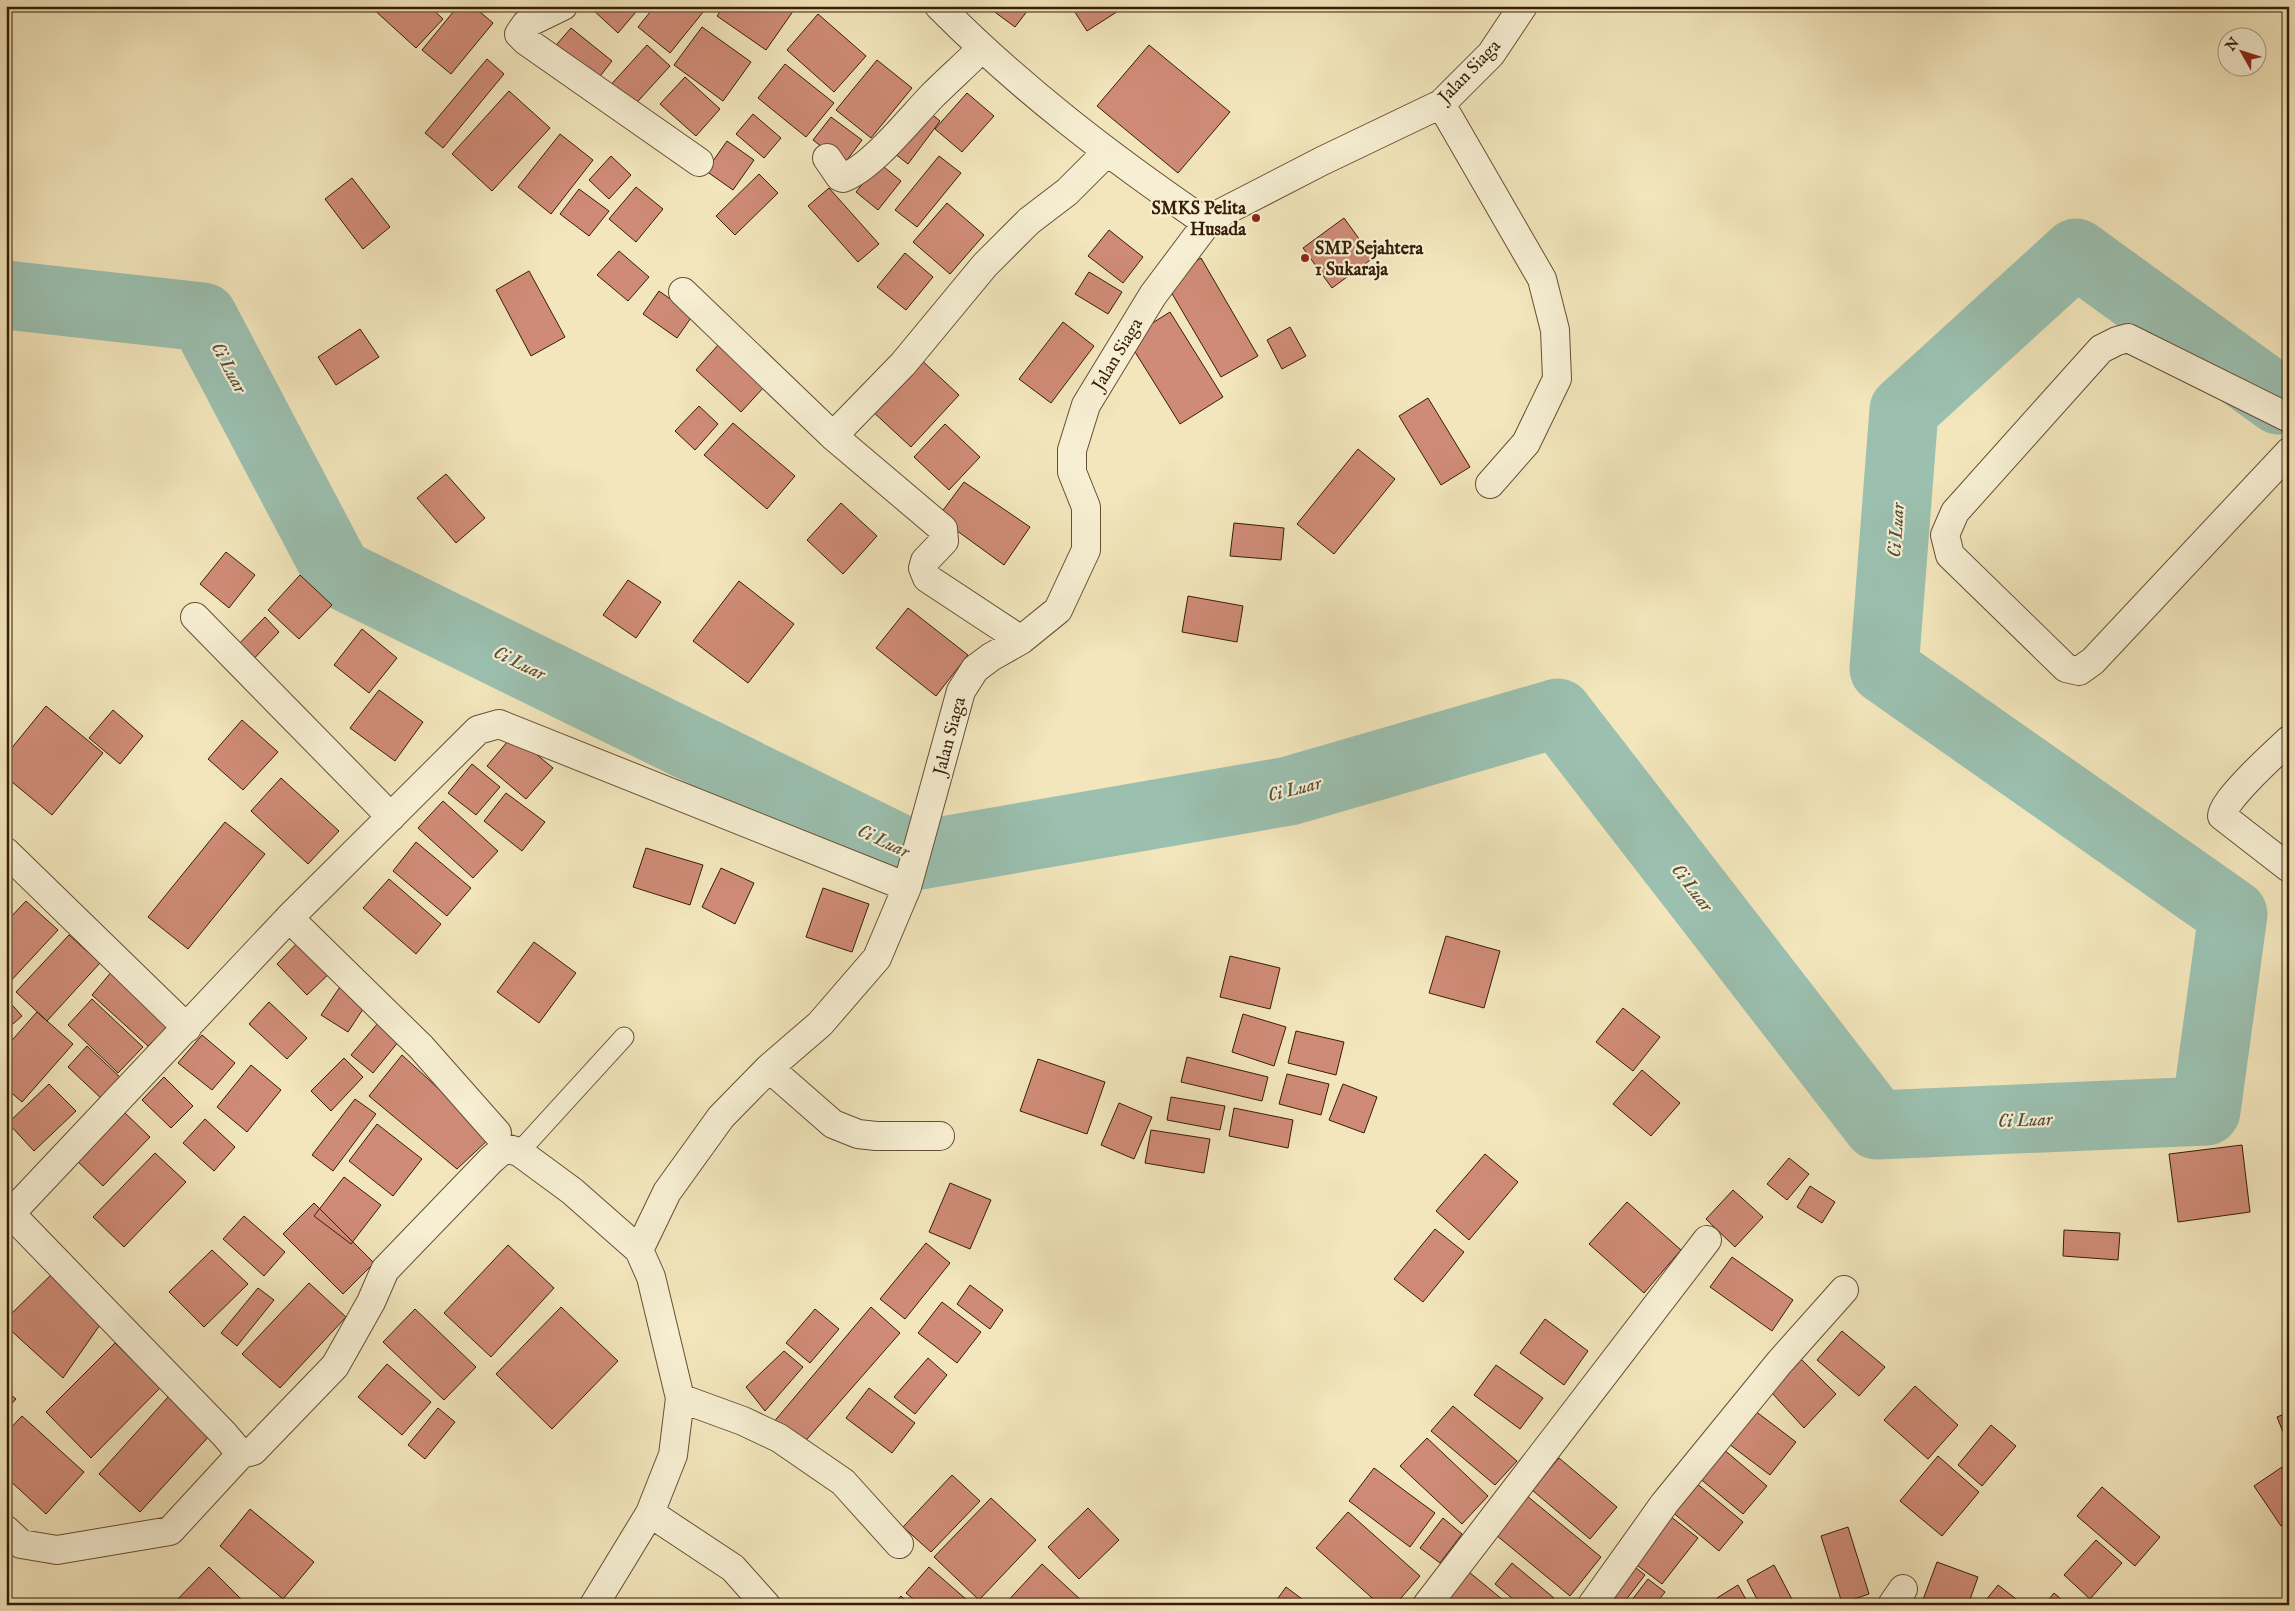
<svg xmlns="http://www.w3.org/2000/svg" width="2295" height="1611" font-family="'IM FELL English',serif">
	<rect width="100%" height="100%" fill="#f3e6bc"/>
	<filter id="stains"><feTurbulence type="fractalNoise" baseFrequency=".004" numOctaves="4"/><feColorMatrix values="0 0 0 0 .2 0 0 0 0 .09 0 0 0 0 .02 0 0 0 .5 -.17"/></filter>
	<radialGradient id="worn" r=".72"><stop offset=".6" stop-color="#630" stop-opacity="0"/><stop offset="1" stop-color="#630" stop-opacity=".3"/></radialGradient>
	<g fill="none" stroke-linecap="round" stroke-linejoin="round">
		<!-- river -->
		<path stroke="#9bc0b0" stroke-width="69" d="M6,295L203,317L338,573L914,856L1289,791L1558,713L1877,1125L2206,1111L2233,914L1884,669L1904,410L2076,253L2279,400L2289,396"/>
	</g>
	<!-- building -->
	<path fill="#cf8b77" stroke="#371d07" d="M429,6L443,19L416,48L371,7Z
		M458,6H473L493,23L451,74L422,50Z
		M595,6H641L618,33L592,9Z
		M655,6H708L670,53L638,27Z
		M724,6H794L796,7L766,50L717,16Z
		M995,6H1031L1015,27L992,10Z
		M1071,6H1126L1087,31Z
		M818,14L866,56L834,92L787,50Z
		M702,27L751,62L723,101L674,65Z
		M571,28L612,61L593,85L551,51Z
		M647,45L670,66L630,110L607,89Z
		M1149,45L1230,112L1178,173L1097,106Z
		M487,59L504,74L443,148L425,133Z
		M877,60L912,88L871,138L836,110Z
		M785,64L834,103L806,137L758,98Z
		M685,77L720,109L696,136L660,104Z
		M509,91L550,128L492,191L452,154Z
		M967,93L994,116L962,152L935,129Z
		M928,111L940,121L908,164L894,153Z
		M753,114L781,138L764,158L736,134Z
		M831,117L862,140L844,164L813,140Z
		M560,134L593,160L551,214L518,187Z
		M727,141L754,160L733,190L706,171Z
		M611,156L631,175L609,199L589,180Z
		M939,156L961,173L917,227L895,210Z
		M879,163L901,181L878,210L856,192Z
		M759,174L778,193L735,235L716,216Z
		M352,178L390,227L363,249L325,199Z
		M636,187L663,209L636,242L609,219Z
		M829,188L879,244L858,262L808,206Z
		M579,189L609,211L589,236L560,214Z
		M947,203L984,235L950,274L913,242Z
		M1344,218L1373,258L1332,288L1303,248Z
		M1109,230L1143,257L1123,283L1088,256Z
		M619,251L649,277L628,301L597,275Z
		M905,253L933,277L906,310L877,287Z
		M1201,258L1258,356L1221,377L1164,280Z
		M529,271L565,337L531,356L496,290Z
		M1089,272L1122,292L1108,314L1075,294Z
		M659,291L693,315L677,338L643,314Z
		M1170,312L1223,397L1180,424L1127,339Z
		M1063,322L1094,346L1051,403L1019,379Z
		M1290,327L1306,356L1282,369L1267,340Z
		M360,329L379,357L336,385L318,357Z
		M719,344L765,386L741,412L696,370Z
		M917,356L959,395L911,447L870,409Z
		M1428,398L1470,467L1441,485L1399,416Z
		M699,406L718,424L695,450L675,431Z
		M733,423L795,476L767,509L704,455Z
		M945,424L980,457L949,490L914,457Z
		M1358,449L1395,479L1334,554L1297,524Z
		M446,474L485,518L456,543L417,498Z
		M964,482L1030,527L1004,565L938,517Z
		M841,503L877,536L843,574L807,540Z
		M1234,523L1284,528L1281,560L1230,556Z
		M226,552L255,575L229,608L200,584Z
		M300,575L332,605L299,639L268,610Z
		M628,580L661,602L636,638L603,615Z
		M739,581L794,624L748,683L693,641Z
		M1188,596L1243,606L1237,642L1182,632Z
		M908,608L968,655L936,696L876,648Z
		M265,617L279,632L249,664L233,650Z
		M362,629L397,658L369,693L334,665Z
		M379,690L423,722L395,761L350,728Z
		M46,706L103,753L52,815L6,777V755Z
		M113,710L143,736L120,764L89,738Z
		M242,720L278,752L243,790L208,759Z
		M513,735L553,768L526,799L487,766Z
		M472,764L500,787L476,815L448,793Z
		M281,778L339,831L308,864L251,811Z
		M506,793L545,822L522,851L484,821Z
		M443,801L498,851L473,878L418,828Z
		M225,822L265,854L188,949L148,917Z
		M416,842L471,888L447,916L393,871Z
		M646,848L703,865L690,905L633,887Z
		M721,868L754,883L735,924L702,907Z
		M389,879L441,924L416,954L363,908Z
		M823,888L869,904L852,952L806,937Z
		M26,901L58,930L7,985L6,922Z
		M69,935L100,963L47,1021L16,992Z
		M305,935L336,967L307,995L277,964Z
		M1446,936L1500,951L1484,1008L1429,993Z
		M534,942L576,973L539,1023L497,992Z
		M1230,956L1280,968L1270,1009L1220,997Z
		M113,970L174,1021L148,1046L92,995Z
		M346,978L369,1000L348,1032L321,1015Z
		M6,998L22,1016L6,1030Z
		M92,999L143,1047L118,1073L68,1025Z
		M269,1002L307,1038L287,1059L249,1024Z
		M1623,1008L1660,1037L1633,1071L1596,1042Z
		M37,1012L73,1044L22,1102L6,1088V1047Z
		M1243,1014L1286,1027L1274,1066L1232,1052Z
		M384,1016L403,1036L373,1073L351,1055Z
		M1296,1031L1344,1042L1336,1075L1288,1063Z
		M202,1035L235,1063L212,1090L178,1063Z
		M87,1046L122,1079L103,1100L68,1067Z
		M402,1055L491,1137L457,1169L369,1096Z
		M1187,1057L1268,1077L1262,1101L1181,1082Z
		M344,1058L363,1077L331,1111L311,1091Z
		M1038,1059L1105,1082L1087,1134L1020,1111Z
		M251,1065L281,1090L247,1132L217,1107Z
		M1642,1070L1680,1103L1651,1136L1613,1104Z
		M1287,1074L1329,1084L1321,1115L1279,1104Z
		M164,1077L193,1106L171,1128L142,1100Z
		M49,1084L76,1111L34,1151L8,1123Z
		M1343,1084L1377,1097L1364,1133L1329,1120Z
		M1171,1097L1225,1106L1220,1130L1167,1120Z
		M355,1099L376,1114L333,1171L312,1155Z
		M1119,1103L1152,1117L1134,1159L1101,1145Z
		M1234,1108L1293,1120L1288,1148L1229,1136Z
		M123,1111L150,1137L103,1186L76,1160Z
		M205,1119L235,1147L214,1171L183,1143Z
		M377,1124L422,1159L393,1196L349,1161Z
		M1151,1130L1210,1139L1204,1173L1145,1163Z
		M2242,1145L2250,1212L2178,1222L2169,1154Z
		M155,1153L186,1182L124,1247L93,1217Z
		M1485,1154L1518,1182L1469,1240L1436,1211Z
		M1789,1158L1809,1174L1787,1200L1767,1184Z
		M344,1177L381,1205L351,1244L314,1216Z
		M950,1183L991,1200L970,1249L929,1232Z
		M1810,1186L1835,1202L1822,1223L1797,1207Z
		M1733,1190L1763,1217L1735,1247L1706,1219Z
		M1627,1202L1681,1250L1644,1293L1589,1244Z
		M314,1203L374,1263L343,1294L283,1234Z
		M244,1216L285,1252L264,1276L223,1239Z
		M1435,1229L1464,1252L1423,1302L1394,1279Z
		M2064,1230L2120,1233L2118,1260L2063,1256Z
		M926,1243L950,1263L905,1319L880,1299Z
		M508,1245L554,1288L491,1357L444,1313Z
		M212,1250L248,1284L204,1327L169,1292Z
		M1732,1257L1793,1300L1772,1331L1710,1287Z
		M55,1271L104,1319L63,1378L6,1326V1319Z
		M309,1283L346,1317L280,1388L242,1354Z
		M970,1285L1003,1310L990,1329L957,1304Z
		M258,1288L274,1300L237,1346L221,1333Z
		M942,1302L981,1332L957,1363L918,1333Z
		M561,1307L618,1361L552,1429L496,1374Z
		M871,1307L900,1333L801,1446L772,1424Z
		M415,1309L476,1367L444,1400L383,1342Z
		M815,1309L839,1329L810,1363L786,1343Z
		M2289,1309V1323L2283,1312Z
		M1545,1319L1588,1351L1564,1385L1520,1353Z
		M1842,1331L1885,1367L1859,1396L1817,1360Z
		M115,1343L160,1388L91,1458L46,1412Z
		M784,1351L803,1367L765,1411L746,1387Z
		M928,1358L947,1375L915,1414L894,1397Z
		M1801,1359L1836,1394L1804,1428L1772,1393Z
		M387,1364L431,1402L402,1435L358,1397Z
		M1496,1365L1543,1398L1520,1429L1474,1395Z
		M1915,1386L1958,1425L1928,1459L1884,1420Z
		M869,1388L915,1423L892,1453L846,1418Z
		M6,1391L16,1399L6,1410Z
		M169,1396L211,1434L140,1512L99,1474Z
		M1746,1404L1796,1442L1770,1475L1721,1438Z
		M1453,1406L1517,1461L1495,1485L1431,1431Z
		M438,1408L455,1422L425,1459L408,1445Z
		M2289,1412V1447L2277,1417Z
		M22,1416L84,1472L46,1514L6,1477V1433Z
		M1991,1425L2016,1446L1982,1486L1958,1465Z
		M1427,1438L1488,1496L1462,1524L1400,1466Z
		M1716,1443L1767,1486L1743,1514L1692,1472Z
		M1938,1456L1979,1492L1942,1536L1900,1501Z
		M1559,1458L1617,1507L1590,1539L1532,1490Z
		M2282,1467L2289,1477V1520L2281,1526L2254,1486Z
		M1374,1468L1435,1513L1410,1547L1349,1501Z
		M952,1475L980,1501L931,1552L903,1527Z
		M1689,1477L1743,1522L1719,1551L1665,1506Z
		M2102,1487L2160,1537L2135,1566L2077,1516Z
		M1521,1491L1601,1557L1570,1596L1490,1530Z
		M991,1498L1036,1540L979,1600L934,1557Z
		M1088,1508L1119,1540L1079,1579L1048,1547Z
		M250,1509L314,1562L283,1599L220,1546Z
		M1348,1512L1420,1576L1395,1605H1380L1316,1548Z
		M1670,1516L1698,1538L1662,1584L1634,1563Z
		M1443,1518L1462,1534L1440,1563L1420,1548Z
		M1848,1527L1869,1594L1842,1603L1821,1536Z
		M2096,1540L2122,1563L2090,1599L2064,1575Z
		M1937,1562L1978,1577L1968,1605H1921Z
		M1512,1563L1554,1598L1548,1605H1520L1495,1584Z
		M1042,1564L1081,1600L1076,1605H1004Z
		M1631,1564L1645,1575L1622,1605H1601Z
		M1774,1565L1795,1605H1760L1747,1580Z
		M209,1567L247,1605H172Z
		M929,1567L967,1600L962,1605H920L906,1593Z
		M1463,1567L1509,1605H1448L1439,1597Z
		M1648,1579L1665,1592L1655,1605H1628Z
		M1738,1585L1749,1605H1721L1717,1598Z
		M1998,1585L2024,1605H1982Z
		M1286,1587L1310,1605H1273Z
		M2054,1593L2068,1605H2044Z
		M901,1596L910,1605H892Z"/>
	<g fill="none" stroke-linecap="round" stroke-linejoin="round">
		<defs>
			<path id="service" d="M519,1152L624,1037"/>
			<path id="minor" d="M563,6L526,24L519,34L526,41L699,162
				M939,6C1020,88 1112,158 1207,223
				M1441,104L1542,279L1555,330L1557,379L1526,443L1490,484
				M827,158L840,177L843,178C872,167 909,120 931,97C947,81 965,65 981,49
				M683,292L833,436
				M2289,418L2128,338L2117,341L2101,349L1955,512L1945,535L1950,555L2066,668L2079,671L2093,661L2289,452
				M195,617L391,817
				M1021,640L927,578L923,568L925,561L944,541L943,529L833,436L903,364L985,265L1029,221L1067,192L1107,152
				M2289,740C2275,753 2222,801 2222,816L2289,868
				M6,852L187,1028
				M289,918L421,1047L497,1133
				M769,1068L833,1124L858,1134L876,1136H940
				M6,1209L224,1434L241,1454L253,1451L335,1366L371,1302L385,1270L491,1160L505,1148L519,1152L572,1191L639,1250L651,1277L680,1398L673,1455L650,1513L594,1605
				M11,1213L289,918L478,730L499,724L907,887
				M639,1250L667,1192L721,1117L769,1068L820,1024L877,958L907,887L961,691L975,669L991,657L1021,640L1058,610L1086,550V507L1072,472V450L1086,405L1153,295L1207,223L1223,212L1322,161L1441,104L1491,54L1523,6
				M680,1398L743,1421L779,1438L843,1482L899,1544
				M650,1513L733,1568L766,1605
				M6,1530L21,1544L57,1550L170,1531L241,1454
				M1427,1605L1707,1240
				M1592,1605L1664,1504L1779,1363L1844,1290
				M1892,1605L1903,1589"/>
		</defs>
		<!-- service casing -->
		<use href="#service" stroke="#664f34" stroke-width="21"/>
		<!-- minor casing -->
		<use href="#minor" stroke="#664f34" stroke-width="30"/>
		<!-- service -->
		<use href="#service" stroke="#f7efd3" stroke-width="19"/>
		<!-- minor -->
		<use href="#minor" stroke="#f7efd3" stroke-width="28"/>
	</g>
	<!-- markers -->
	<g fill="#8f2418" stroke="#f7efd3" stroke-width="2">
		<circle cx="1256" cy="218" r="5"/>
		<circle cx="1305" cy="258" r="5"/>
	</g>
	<g text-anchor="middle" stroke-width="4.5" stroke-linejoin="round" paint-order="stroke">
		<!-- street labels -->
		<g font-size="18" fill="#371d07" stroke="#f7efd3">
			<text transform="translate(1469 71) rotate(-46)" y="6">Jalan Siaga</text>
			<text transform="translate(1117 354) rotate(-59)" y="6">Jalan Siaga</text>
			<text transform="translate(949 736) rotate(-75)" y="6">Jalan Siaga</text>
		</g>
		<!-- poi labels -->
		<g font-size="18" font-weight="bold" fill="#371d07" stroke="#f7efd3" text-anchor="end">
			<text x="1246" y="214">SMKS Pelita<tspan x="1246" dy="21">Husada</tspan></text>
			<text x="1315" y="254" text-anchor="start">SMP Sejahtera<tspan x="1315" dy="21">1 Sukaraja</tspan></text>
		</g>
		<!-- water labels -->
		<g font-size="19" font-style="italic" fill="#554e3a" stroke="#f7efd3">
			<text transform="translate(230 367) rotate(62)" y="7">Ci Luar</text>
			<text transform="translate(1895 530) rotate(-86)" y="7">Ci Luar</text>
			<text transform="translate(520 662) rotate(26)" y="7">Ci Luar</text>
			<text transform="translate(1294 788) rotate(-14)" y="7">Ci Luar</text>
			<text transform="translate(884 840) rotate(25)" y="7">Ci Luar</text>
			<text transform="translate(1693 887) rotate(52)" y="7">Ci Luar</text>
			<text transform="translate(2025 1119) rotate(-2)" y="7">Ci Luar</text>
		</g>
	</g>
	<!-- margin -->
	<rect width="2295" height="1611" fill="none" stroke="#f3e6bc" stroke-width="25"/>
	<rect x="8" y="8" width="2280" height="1596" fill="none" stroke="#371d07" stroke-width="2.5"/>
	<rect x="12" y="12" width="2270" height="1586" fill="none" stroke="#371d07"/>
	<!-- north arrow -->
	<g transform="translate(2242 52) rotate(309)"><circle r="24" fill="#f7efd3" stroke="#aa9b81"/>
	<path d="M0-4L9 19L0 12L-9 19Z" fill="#8f2418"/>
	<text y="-8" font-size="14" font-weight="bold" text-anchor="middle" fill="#371d07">N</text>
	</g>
	<rect width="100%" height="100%" filter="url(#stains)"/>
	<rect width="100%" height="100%" fill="url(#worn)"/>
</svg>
